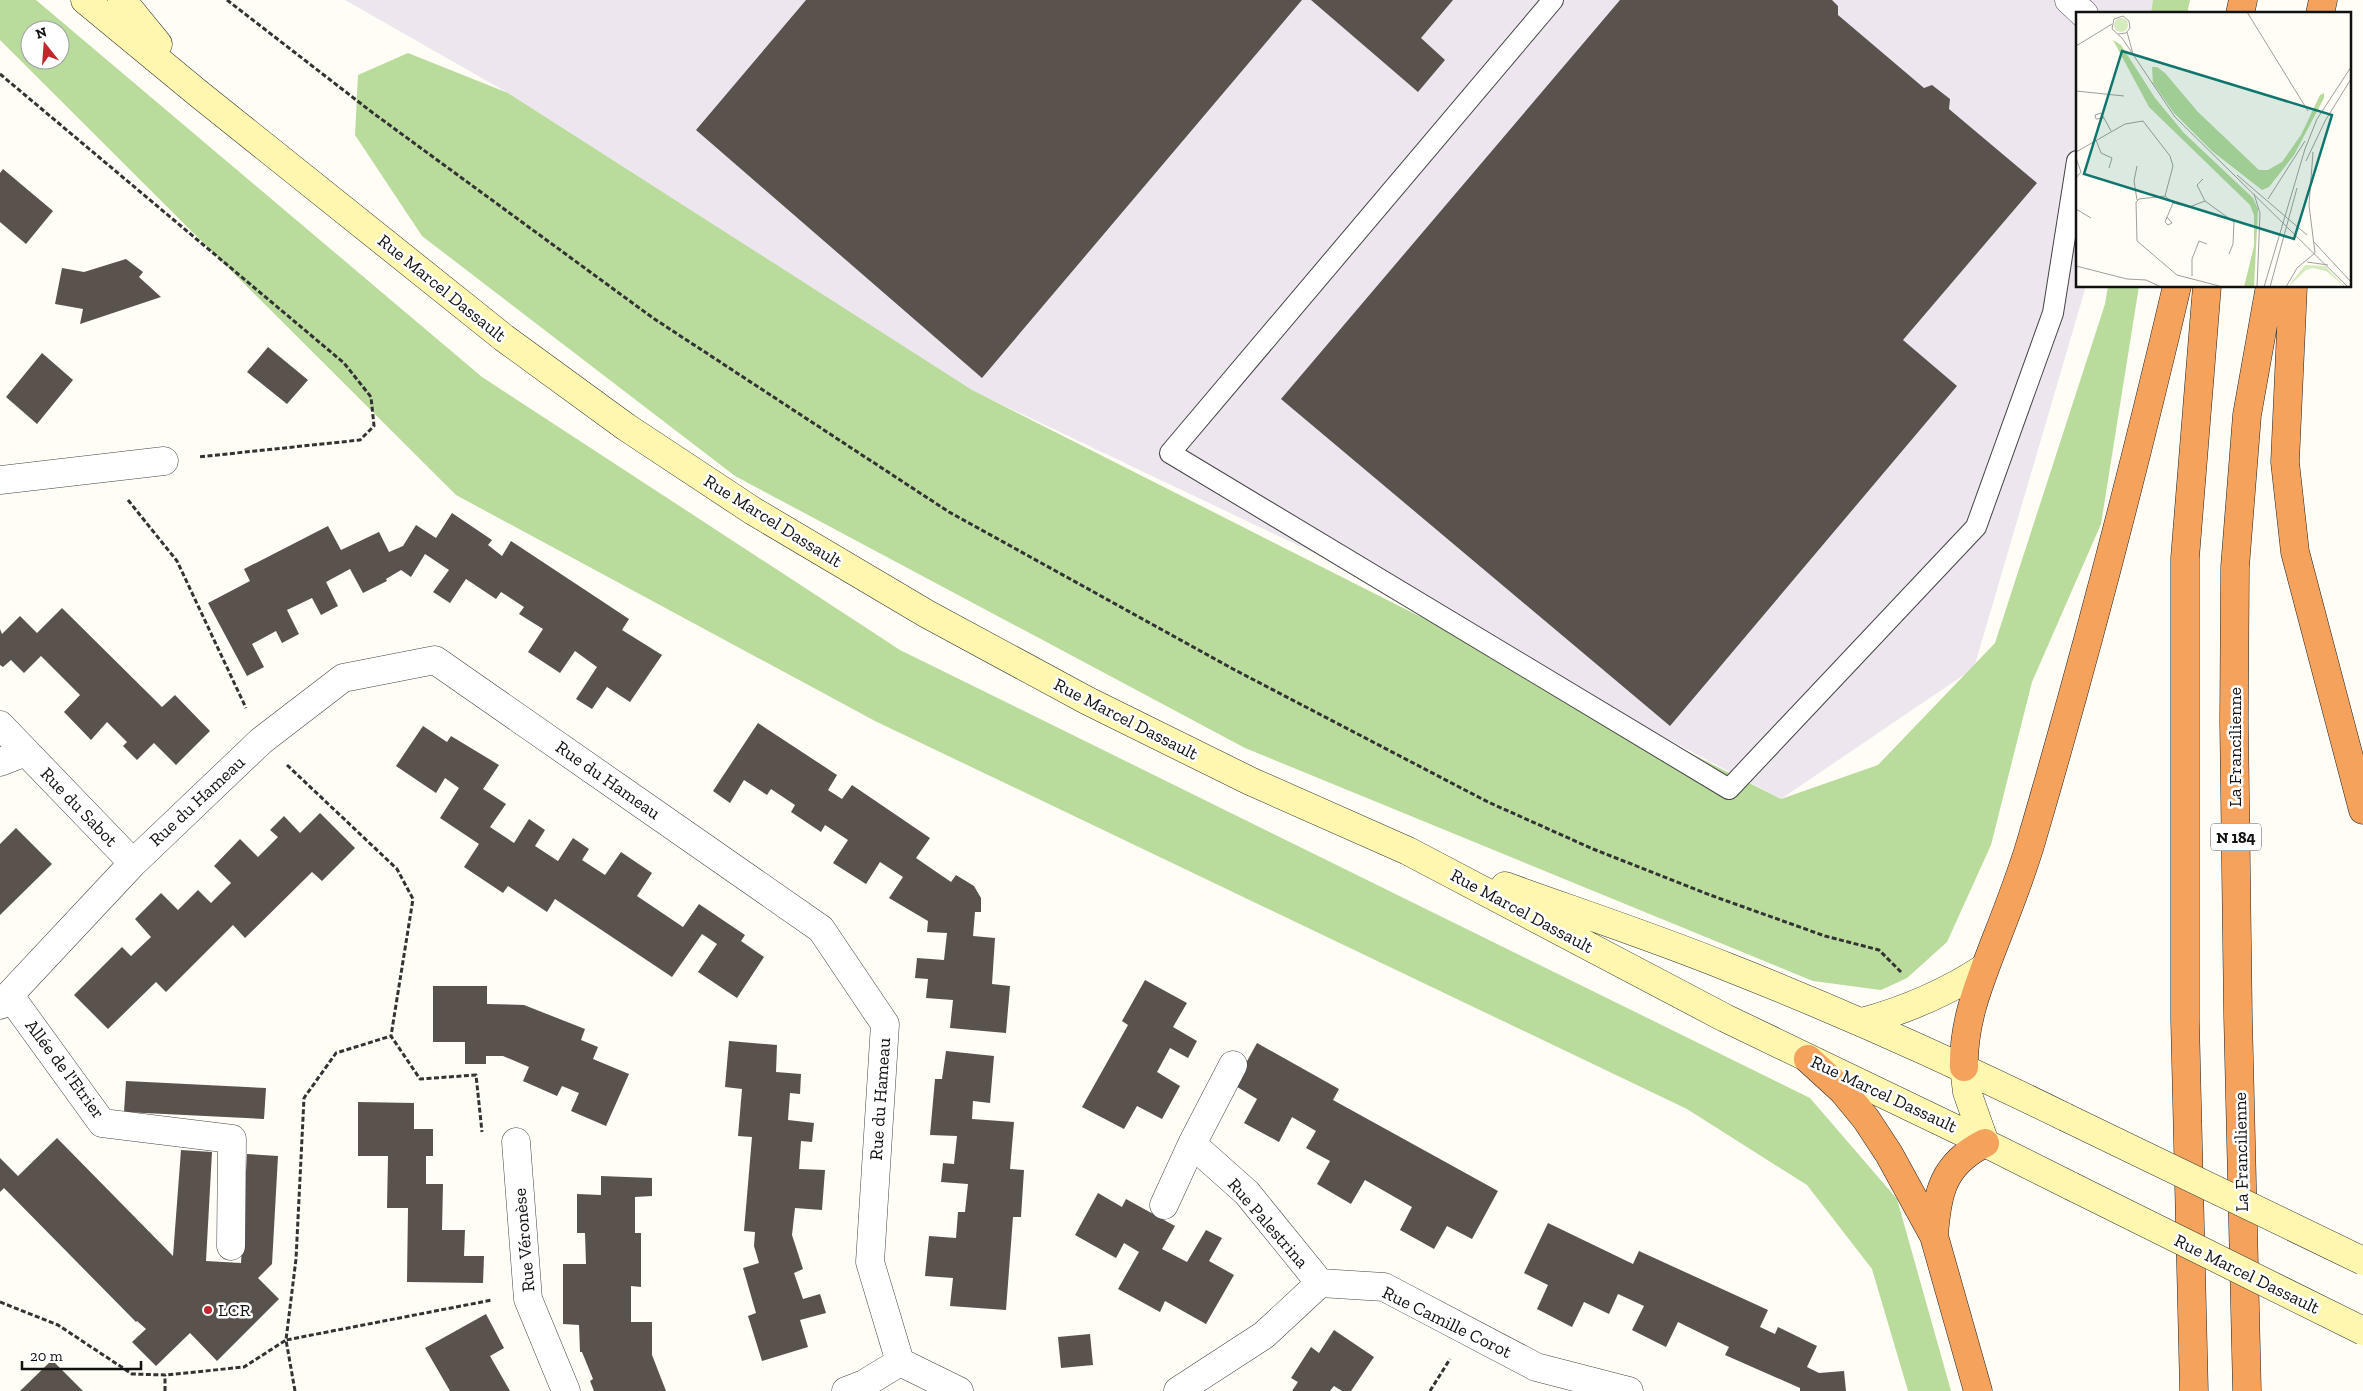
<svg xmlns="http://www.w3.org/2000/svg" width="2363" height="1391" font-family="'Zilla Slab',serif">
	<rect width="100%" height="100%" fill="#fffdf5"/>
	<!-- industrial -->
	<path fill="#eee6ef" d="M345,0H2169L2165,14H2077V286H2086L1974,668L1781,799L1329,560L971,390L508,93Z"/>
	<!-- forest -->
	<path fill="#b9dc9c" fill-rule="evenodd" d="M0,0H36L482,377L900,650L1810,1098L1897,1199L1951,1391H1908L1872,1269L1807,1185L1687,1109L875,721L456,495L0,40ZM30,30H60V60H30Z
		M2153,0H2190L2187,14H2151Z
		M408,53L508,93L972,390L1781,799L1878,765L1995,643L2105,304L2108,286H2139L2101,524L2032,682L1991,845L1947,942L1907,978L1881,990L1813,981L1245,748L735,476L422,236L355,135L358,75Z"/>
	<!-- building -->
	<path fill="#5a524d" d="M806,0H1302L982,378L696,130Z
		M1311,0H1453L1421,38L1445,60L1418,92Z
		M1620,0H1832L1838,6V15L1924,88L1932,85L1950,99L1949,109L2037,183L1903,340L1957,386L1670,726L1281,399Z
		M3,169L53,211L26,244L0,222V173Z
		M126,259L143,272L139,277L161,297L80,324L83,309L55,304L62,268L84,272Z
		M268,347L308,380L287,404L247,372Z
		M42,353L73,380L37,424L6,397Z
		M452,513L492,540L488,545L502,556L511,541L629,619L622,630L662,655L630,702L607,687L592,709L576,699L597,667L575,651L560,673L528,652L543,629L519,614L524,607L501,592L496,599L466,579L450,603L433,592L449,570L425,554L411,577L401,570L386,579L387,581L363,593L350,569L326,582L338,606L321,615L312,598L287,610L299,634L282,643L276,631L252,644L264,667L247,676L208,603L250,581L244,569L328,526L341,550L379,532L389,552L403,546L416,525L436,538Z
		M62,608L162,707L175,695L210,731L176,765L154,743L137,760L123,746L127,742L107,722L91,740L64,712L80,695L41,656L24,673L11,660L3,667L0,665V629L2,634L20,616L37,633Z
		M758,723L837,775L828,790L842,799L852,785L930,838L916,858L951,882L956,875L974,886L981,898V912H975L973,936L995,938L992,984L1010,986L1006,1033L950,1028L953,1000L926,998L928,979L915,978L917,958L944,960L947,933L927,932L928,921L889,898L903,877L880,862L866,884L833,863L848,840L825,825L821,832L791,812L795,805L771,789L767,795L744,780L730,803L713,791Z
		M423,726L447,742L451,736L499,765L483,789L506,804L490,827L514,843L529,819L545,830L535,846L558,861L573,838L589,849L582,860L605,875L621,852L652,873L637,896L683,927L699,904L745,935L741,941L764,957L737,998L698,972L717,944L702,934L672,977L555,899L547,912L508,886L503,893L464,867L479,844L440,818L459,788L445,778L436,793L396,766Z
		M320,813L355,848L322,881L312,872L245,938L233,925L166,992L156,982L108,1029L74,995L122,947L131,956L151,937L135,919L161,893L178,910L198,890L211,903L231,883L214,866L240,839L258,857L278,837L270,830L284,816L300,833Z
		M16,828L52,864L0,915V844Z
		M1145,980L1187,1003L1173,1027L1197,1041L1188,1058L1170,1048L1157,1072L1180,1086L1162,1119L1137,1106L1124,1129L1082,1107L1128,1025L1122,1021Z
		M433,986H487V1004L524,1005L585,1029L581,1040L598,1047L593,1059L629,1074L606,1126L571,1111L579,1093L562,1086L557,1096L523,1081L529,1067L503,1056H486V1064H465V1042H433Z
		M729,1041L777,1045L776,1072L801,1074L800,1094L790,1093L788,1120L814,1123L812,1142L801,1141L799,1169L825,1170L822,1210L795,1208L792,1235L803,1269L794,1273L803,1299L820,1294L826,1313L800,1320L808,1347L762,1361L748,1316L756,1313L743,1268L759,1263L754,1246L755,1232L744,1231L752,1137L738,1136L742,1089L725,1087Z
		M1257,1043L1339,1089L1333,1100L1498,1191L1472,1239L1447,1226L1434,1249L1400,1230L1412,1207L1365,1180L1351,1204L1317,1184L1330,1161L1306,1148L1316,1131L1292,1117L1279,1142L1244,1123L1257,1099L1234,1085Z
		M946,1051L994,1056L990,1103L973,1101L972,1119L1014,1122L1010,1169L1024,1170L1021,1217H1013L1006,1310L950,1306L953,1278L925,1276L929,1236L956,1238L958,1212H965L968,1184L941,1182L943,1163L954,1164L957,1136L930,1135L935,1079H942Z
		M126,1081L266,1088L264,1119L124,1112Z
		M358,1102L414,1103V1129H433V1156H426V1184H443L442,1230H465L464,1256H484L483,1283L407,1282L408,1208H387L388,1156H358Z
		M57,1138L173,1256L181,1150L212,1152L206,1261L241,1263L247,1154L278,1156L272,1264L258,1278L279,1299L217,1361L190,1333L156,1366L132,1342L146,1329L137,1321L136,1322L4,1188L0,1192V1158L18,1176Z
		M601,1176L652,1178V1196L635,1197V1233H641V1287L631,1286V1322H652V1355L666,1391H594L590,1381L593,1379L582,1352H580L579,1325L563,1324V1264H586L585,1233H577V1194L601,1195Z
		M1098,1193L1122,1207L1126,1199L1175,1226L1162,1249L1187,1262L1206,1230L1222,1238L1209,1261L1234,1275L1206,1324L1165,1301L1160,1312L1118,1289L1139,1252L1124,1243L1116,1258L1075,1235Z
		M1548,1223L1633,1264L1639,1251L1768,1310L1760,1327L1775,1334L1778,1327L1817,1346L1807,1367L1819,1373L1844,1371L1846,1391H1800V1388L1725,1355L1729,1347L1678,1322L1666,1347L1632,1330L1644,1306L1618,1294L1609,1314L1584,1302L1572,1327L1537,1309L1548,1285L1524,1273Z
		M486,1314L504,1348L490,1356L510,1391H450L425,1348Z
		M1334,1330L1374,1357L1351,1391H1342L1334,1386L1330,1391H1292L1298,1382L1291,1378L1311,1347L1319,1353Z
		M1090,1334L1093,1365L1061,1368L1058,1337Z
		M52,1360L83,1391H20Z"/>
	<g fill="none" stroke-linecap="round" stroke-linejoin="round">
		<defs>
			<path id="lane" d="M1553,0L1170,453L1729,789L1976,527L2053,313L2077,161"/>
			<path id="street" d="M2069,0L2084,14
				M0,480L164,461
				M0,725L133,863
				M0,762L26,752
				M10,996L102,1123L232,1139L231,1246
				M0,1005L133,863L261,741L343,678L435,660L821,929L885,1024L870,1262L900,1362L864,1384L846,1391
				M1233,1065L1192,1144L1247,1193L1320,1283
				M516,1142L528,1299L566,1391
				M1164,1205L1192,1144
				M900,1362L959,1391
				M1178,1391L1264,1335L1320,1283L1384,1287L1536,1367L1629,1391"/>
			<path id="secondary" d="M85,0L199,94L504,338L626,427L753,511L927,614L1088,701L1250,781L1408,851L1725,1018L1985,1143L2071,1186
				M122,0L158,44
				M1505,886C1580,913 1656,938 1730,968C1844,1013 1955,1063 2065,1117
				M1862,1022C1906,1010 1946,993 1984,968
				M1964,1067L1967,1092L1985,1143"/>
			<path id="highway" d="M2240,14L2243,0
				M2320,14L2323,0
				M2293,286L2285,462L2295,552L2363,810
				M1808,1059L1843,1091L1866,1119L1889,1154L1934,1236L1978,1391
				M1964,1067C1963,1022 1979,984 1995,942C2008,909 2021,876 2031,842C2085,658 2133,473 2177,286
				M1934,1236C1937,1192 1943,1164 1985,1143
				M2194,1391L2185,1020V558L2207,286
				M2247,1391L2238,1016L2234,721L2235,567L2247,415L2270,286"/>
		</defs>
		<!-- lane casing -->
		<use href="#lane" stroke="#444" stroke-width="22"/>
		<!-- street casing -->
		<use href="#street" stroke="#444" stroke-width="29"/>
		<!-- secondary casing -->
		<use href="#secondary" stroke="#333" stroke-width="29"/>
		<!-- highway casing -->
		<use href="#highway" stroke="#222" stroke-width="29"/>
		<!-- path -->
		<path stroke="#333" stroke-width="3" stroke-dasharray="5 2.5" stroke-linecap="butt" d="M227,0L373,113L653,318L949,512L1233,669L1488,802L1593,849L1710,895L1825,936L1879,950L1901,972
			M0,74L344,363L371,397L374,426L360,440L198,457
			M128,500L177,561L246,708
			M287,765L397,869L413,899L391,1036L420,1079L476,1075L482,1132
			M0,1302L58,1325L132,1374L165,1375L244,1367L286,1340L296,1259L304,1098L336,1053L391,1036
			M165,1391V1375
			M295,1391L286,1340L492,1300
			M1430,1391L1450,1359"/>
		<!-- lane -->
		<use href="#lane" stroke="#fff" stroke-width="20"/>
		<!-- street -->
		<use href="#street" stroke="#fff" stroke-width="28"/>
		<!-- secondary -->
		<use href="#secondary" stroke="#fff6b0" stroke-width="28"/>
		<!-- highway -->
		<use href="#highway" stroke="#f5a25d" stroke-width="28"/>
		<defs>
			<path id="secondary-bridge" d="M2065,1117L2363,1261
				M2071,1186L2363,1331"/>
		</defs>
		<!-- secondary-bridge casing -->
		<use href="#secondary-bridge" stroke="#333" stroke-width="29" stroke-linecap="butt"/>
		<!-- secondary-bridge -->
		<use href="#secondary-bridge" stroke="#fff6b0" stroke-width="28"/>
	</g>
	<!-- markers -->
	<circle fill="#c4262e" stroke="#fff" stroke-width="2" cx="208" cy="1310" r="5"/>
	<g text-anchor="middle" stroke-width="5" stroke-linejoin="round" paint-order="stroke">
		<!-- shield labels -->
		<rect fill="#fff" stroke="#585858" stroke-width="1" x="2211" y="823.5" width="50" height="27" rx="4"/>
		<g font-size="16" font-weight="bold" fill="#111">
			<text x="2236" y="843">N 184</text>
		</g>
		<!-- street labels -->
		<g font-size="18" fill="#111" stroke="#fff">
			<text transform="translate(442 288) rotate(39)" y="6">Rue Marcel Dassault</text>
			<text transform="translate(773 521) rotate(32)" y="6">Rue Marcel Dassault</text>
			<text transform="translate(1126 719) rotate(27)" y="6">Rue Marcel Dassault</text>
			<text transform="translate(2235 747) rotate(-90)" y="6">La Francilienne</text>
			<text transform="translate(608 780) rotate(35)" y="6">Rue du Hameau</text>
			<text transform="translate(197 801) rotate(-43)" y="6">Rue du Hameau</text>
			<text transform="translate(79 807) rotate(46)" y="6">Rue du Sabot</text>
			<text transform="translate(1522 911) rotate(28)" y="6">Rue Marcel Dassault</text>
			<text transform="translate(65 1069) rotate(53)" y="6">Allée de l'Etrier</text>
			<text transform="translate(1884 1094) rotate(25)" y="6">Rue Marcel Dassault</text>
			<text transform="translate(880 1099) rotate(-86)" y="6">Rue du Hameau</text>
			<text transform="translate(2241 1152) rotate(-91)" y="6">La Francilienne</text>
			<text transform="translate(1268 1223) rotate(49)" y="6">Rue Palestrina</text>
			<text transform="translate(524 1240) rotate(-95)" y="6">Rue Véronèse</text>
			<text transform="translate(2247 1274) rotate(26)" y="6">Rue Marcel Dassault</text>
			<text transform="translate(1447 1322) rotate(26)" y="6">Rue Camille Corot</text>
		</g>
		<!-- poi labels -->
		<g font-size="18" fill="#111" stroke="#fff" text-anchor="start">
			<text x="218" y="1316">LCR</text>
		</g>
	</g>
	<!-- overview -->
	<g transform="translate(2076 12)">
		<rect width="275" height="275" fill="#fffdf5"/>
		<path d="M38 13a7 7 0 1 1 14 0a7 7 0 1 1-14 0ZM229,253L249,254L269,275L250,259L237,256L230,258L212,275Z" fill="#d5ebbd"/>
		<path d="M37,28L45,33L79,86L108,121L177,186L182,197L178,275H168L178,234V203L174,193L73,95ZM76,55H81L89,61L122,100L183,158H192L206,150L225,123L244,83L248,81V86L218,143L193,175L186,178L136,139L98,101L77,71Z" fill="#b9dc9c"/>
		<path fill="none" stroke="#a09f9a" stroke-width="1" d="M171,0L232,99M51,20L57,42M42,22L50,21L54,16L53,9L47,4L38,7L36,17L46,26L99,105L272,275M0,34L36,12M0,79L48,84M28,106L20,107L19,103L25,101L28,106L35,119M20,128L25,141L36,146L33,156M0,140L49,112L67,109L94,144L97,154L89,184L63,187L60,190L61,229L101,263L147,275M0,146L5,160L0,166M230,149L249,109L275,67M61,154L58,169L61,188M161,163L231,223M127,167L121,173L129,189M178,182L184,201L181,275M89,184L97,191L113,195L129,189L158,210L157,232L153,242M192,187L229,129M0,197L15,206M91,205L96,211L92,213L89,210L97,191M238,230L275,270M231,250L252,253M0,254L51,267L70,268L85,275M116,264V247L123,229L131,232M188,275L229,137L241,107L275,55M194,275L221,176M210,275L221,256L239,241L233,193L237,140"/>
		<path fill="#0f766e" fill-opacity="0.15" stroke="#0f766e" stroke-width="2.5" d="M46,39L256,103L218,227L8,162Z"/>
		<rect width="275" height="275" fill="none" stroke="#111" stroke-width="2.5"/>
	</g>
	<!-- north arrow -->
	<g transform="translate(45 45) rotate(343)"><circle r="24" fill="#ffffff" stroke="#a0a0a0"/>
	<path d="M0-4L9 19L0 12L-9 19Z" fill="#c4262e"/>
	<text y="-8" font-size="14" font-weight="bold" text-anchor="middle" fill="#111111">N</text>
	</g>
	<!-- scale -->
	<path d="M22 1361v8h119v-8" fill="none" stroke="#111111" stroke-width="2.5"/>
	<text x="30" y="1361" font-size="15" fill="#111111" stroke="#ffffff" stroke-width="4" paint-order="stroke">20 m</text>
</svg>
